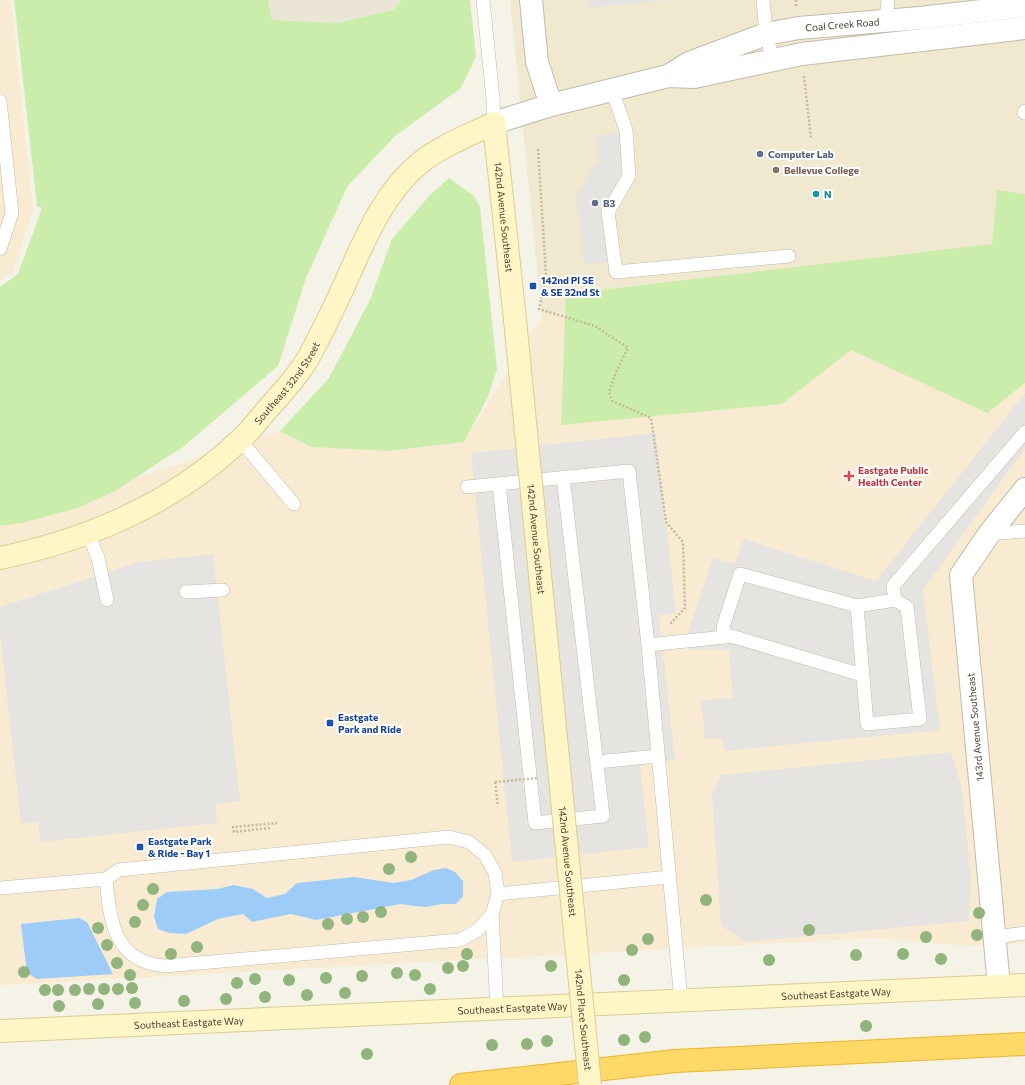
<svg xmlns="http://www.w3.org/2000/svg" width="1025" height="1085" font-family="Commissioner,sans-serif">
	<rect width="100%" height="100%" fill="#f5f2e7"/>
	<!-- residential -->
	<path fill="#eae5d5" d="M268,0H401L393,10L337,23L272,20Z"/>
	<!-- commercial -->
	<path fill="#f9ebd1" d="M0,0H11L33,210L13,272L0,280Z
		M1025,264V943L971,946L873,938L0,985V522L280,431L311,447L389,451L464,442L542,317Z"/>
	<!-- education -->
	<path fill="#f0e9d0" d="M510,0H1025V264L542,317Z"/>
	<!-- green -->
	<path fill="#cbedac" d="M14,0H268L272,20L337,23L393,10L401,0H470L476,56L461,88L395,136L347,187L306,278L278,366L183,447L115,491L78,508L22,523L0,526V287L18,274L42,208L37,206Z
		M449,178L474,196L480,207L497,369L488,397L464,442L389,451L311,447L280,431L329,378L370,300L392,239L428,197Z
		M997,190L1025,194V383L987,413L851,350L782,404L561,425L566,294L992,244Z"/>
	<!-- parking -->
	<path fill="#e6e4e0" d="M589,0H668L590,8Z
		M626,130L629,176L608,212L615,262L584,264L576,195L599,159L595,136Z
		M1025,393V448L923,590L940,730L724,751L722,738L705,739L701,700L733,698L729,650H689L688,632L713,558L735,564L744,539L876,581Z
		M656,433L676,613L659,615L675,760L640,765L649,847L512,862L471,453Z
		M213,554L240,801L215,804L217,823L41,842L38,822L21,824L0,632V607L139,562Z
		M951,752L962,789L971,877L969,921L746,942L721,926L712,794L721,775Z"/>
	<!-- water -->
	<path fill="#9eccf8" d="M446,868L455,872L463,881V896L456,904H441L427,907L414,906L401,904L316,920L291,914L252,922L243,914L218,919L186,934L169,933L158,929L154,917L157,899L167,892L217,889L234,885L253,889L267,898L285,894L297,883L354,877L394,883L411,880L434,870Z
		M79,918L87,922L113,974L37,979L27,973L21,924Z"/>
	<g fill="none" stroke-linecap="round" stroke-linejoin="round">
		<defs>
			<path id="lane" d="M483,0L493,99L494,123
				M763,0L766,34L773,60
				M886,20L888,0
				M612,90L626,130L629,176L608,212L616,272L789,256
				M0,101L12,213L0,249
				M1024,113L1025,111
				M240,440L294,504
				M499,484L535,823L603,816L563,477
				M467,487L629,471L648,645L681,1001
				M88,533L98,558L107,600
				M989,534L1025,531
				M186,592L223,590
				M895,600L893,586L1025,432
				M725,637L731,636L862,675
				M648,645L725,637L723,627L740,574L857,606L895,600L907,607L920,719L867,724L857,606
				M597,762L658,756
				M106,879C110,921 114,962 165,966L460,940L478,930L492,914
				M0,888L106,879L119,870L449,837L469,842L485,855L495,873L498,894L492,914L497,1008
				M498,894L669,877
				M995,937L1025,933"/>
			<g id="street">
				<path d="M531,0L537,62L551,105"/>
				<path id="s1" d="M668,76L689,63L766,34L799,28L920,18L1025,6"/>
				<path d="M494,123L551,105L668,76L694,77L802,54L1025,28"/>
				<path d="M999,986L961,575L989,534L1025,489"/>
			</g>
			<g id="secondary">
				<path id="s2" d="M0,558C88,540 174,503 239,441C249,432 257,422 265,412C281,394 298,376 310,355C319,338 328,320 336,303C360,253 377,198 421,162C443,145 470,135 494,123L516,330"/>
				<path id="s3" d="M0,1031L1025,985"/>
			</g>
			<path id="highway" d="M461,1085L675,1061L1025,1044"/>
		</defs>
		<!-- lane casing -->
		<use href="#lane" stroke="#c2bba9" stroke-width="14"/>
		<!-- street casing -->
		<use href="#street" stroke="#c2bba9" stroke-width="24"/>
		<!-- secondary casing -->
		<use href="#secondary" stroke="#d9cd92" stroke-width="24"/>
		<!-- highway casing -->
		<use href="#highway" stroke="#edb529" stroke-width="24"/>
		<!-- path -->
		<path stroke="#c5b998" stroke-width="2.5" stroke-dasharray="2 2" stroke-linecap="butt" d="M796,0V7
			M804,76L811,139
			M538,149L546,275L539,309L595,326L628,348L616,372L609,392L612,401L651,418L666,522L683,542L685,608L669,625
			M495,782L498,806
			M270,828L234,832L233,827L277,823"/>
		<!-- lane -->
		<use href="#lane" stroke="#fff" stroke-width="13"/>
		<!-- street -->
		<use href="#street" stroke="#fff" stroke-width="22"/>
		<!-- secondary -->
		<use href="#secondary" stroke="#fff6c7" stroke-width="22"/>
		<!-- highway -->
		<use href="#highway" stroke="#ffd968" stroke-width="22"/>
		<defs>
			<g id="secondary-bridge">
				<path id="s4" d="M516,330L590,1085"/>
			</g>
		</defs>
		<!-- secondary-bridge casing -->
		<use href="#secondary-bridge" stroke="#d9cd92" stroke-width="24" stroke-linecap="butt"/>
		<!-- path-bridge -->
		<path stroke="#c5b998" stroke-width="2.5" stroke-dasharray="2 2" stroke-linecap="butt" d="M495,782L538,778"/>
		<!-- secondary-bridge -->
		<use href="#secondary-bridge" stroke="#fff6c7" stroke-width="22"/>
	</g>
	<!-- trees -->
	<g fill="#90b47b">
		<circle cx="411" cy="857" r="6"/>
		<circle cx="389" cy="869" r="6"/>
		<circle cx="153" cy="889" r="6"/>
		<circle cx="706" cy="900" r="6"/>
		<circle cx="143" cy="905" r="6"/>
		<circle cx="381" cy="912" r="6"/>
		<circle cx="979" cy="913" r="6"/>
		<circle cx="363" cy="917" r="6"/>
		<circle cx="347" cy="919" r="6"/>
		<circle cx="135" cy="922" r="6"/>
		<circle cx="328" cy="924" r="6"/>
		<circle cx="98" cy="928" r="6"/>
		<circle cx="809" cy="930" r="6"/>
		<circle cx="977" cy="935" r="6"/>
		<circle cx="926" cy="937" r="6"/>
		<circle cx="648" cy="939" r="6"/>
		<circle cx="107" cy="945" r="6"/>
		<circle cx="197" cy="947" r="6"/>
		<circle cx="632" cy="950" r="6"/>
		<circle cx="171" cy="954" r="6"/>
		<circle cx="467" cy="954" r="6"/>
		<circle cx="903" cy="954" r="6"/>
		<circle cx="856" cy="955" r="6"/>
		<circle cx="941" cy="959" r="6"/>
		<circle cx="769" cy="960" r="6"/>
		<circle cx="117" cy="963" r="6"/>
		<circle cx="463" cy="966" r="6"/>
		<circle cx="551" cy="966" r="6"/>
		<circle cx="448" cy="968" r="6"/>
		<circle cx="24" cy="972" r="6"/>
		<circle cx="397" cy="973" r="6"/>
		<circle cx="130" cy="975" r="6"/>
		<circle cx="415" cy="975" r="6"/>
		<circle cx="362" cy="976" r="6"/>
		<circle cx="326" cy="978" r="6"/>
		<circle cx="255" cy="979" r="6"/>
		<circle cx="289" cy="980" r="6"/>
		<circle cx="624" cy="980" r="6"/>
		<circle cx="237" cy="983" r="6"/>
		<circle cx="132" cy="988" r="6"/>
		<circle cx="89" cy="989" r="6"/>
		<circle cx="104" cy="989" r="6"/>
		<circle cx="118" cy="989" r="6"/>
		<circle cx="430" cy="989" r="6"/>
		<circle cx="45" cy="990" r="6"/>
		<circle cx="58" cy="990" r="6"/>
		<circle cx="75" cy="990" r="6"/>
		<circle cx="345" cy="993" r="6"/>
		<circle cx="307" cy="995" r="6"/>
		<circle cx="265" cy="997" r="6"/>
		<circle cx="226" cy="999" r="6"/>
		<circle cx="184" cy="1001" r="6"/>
		<circle cx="135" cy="1003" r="6"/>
		<circle cx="98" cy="1004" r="6"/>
		<circle cx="59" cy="1006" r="6"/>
		<circle cx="866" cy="1026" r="6"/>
		<circle cx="645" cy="1037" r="6"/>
		<circle cx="624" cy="1040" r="6"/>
		<circle cx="547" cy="1041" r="6"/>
		<circle cx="527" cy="1044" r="6"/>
		<circle cx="492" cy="1045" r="6"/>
		<circle cx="367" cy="1054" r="6"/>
	</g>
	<!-- markers -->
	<g fill="#5c6f8a" stroke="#fff" stroke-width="1.5">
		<circle cx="760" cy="154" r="4"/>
		<circle cx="595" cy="203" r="4"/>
	</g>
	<circle fill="#8d6e63" stroke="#fff" stroke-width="1.5" cx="776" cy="170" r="4"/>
	<circle fill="#0f9aa8" stroke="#fff" stroke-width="1.5" cx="816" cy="194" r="4"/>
	<g fill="#1a4fb4" stroke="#fff" stroke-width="1.5">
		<rect x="529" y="282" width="8" height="8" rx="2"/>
		<rect x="326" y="719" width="8" height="8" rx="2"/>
		<rect x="136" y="843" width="8" height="8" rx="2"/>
	</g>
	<path fill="#e0444e" stroke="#fff" stroke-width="1.5" d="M847 470h4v4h4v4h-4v4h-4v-4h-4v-4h4z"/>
	<g text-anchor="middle" stroke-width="4" stroke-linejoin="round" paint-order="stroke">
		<!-- street labels -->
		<g font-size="10" fill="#494335" stroke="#fff">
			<text dy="4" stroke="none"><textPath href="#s1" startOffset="184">Coal Creek Road</textPath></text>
			<text dy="4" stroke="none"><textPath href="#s2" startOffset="783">142nd Avenue Southeast</textPath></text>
			<text dy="4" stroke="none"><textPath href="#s2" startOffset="345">Southeast 32nd Street</textPath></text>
			<text dy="4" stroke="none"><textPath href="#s4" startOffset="210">142nd Avenue Southeast</textPath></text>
			<text transform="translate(975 727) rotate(-95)" y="4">143rd Avenue Southeast</text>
			<text dy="4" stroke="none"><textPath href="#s4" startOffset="534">142nd Avenue Southeast</textPath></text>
			<text dy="4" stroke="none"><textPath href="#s3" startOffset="837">Southeast Eastgate Way</textPath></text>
			<text dy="4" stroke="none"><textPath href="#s3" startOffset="513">Southeast Eastgate Way</textPath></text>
			<text dy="4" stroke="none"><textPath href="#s4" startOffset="693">142nd Place Southeast</textPath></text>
			<text dy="4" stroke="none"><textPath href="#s3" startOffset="189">Southeast Eastgate Way</textPath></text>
		</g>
		<!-- service labels -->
		<g font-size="10" font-weight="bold" fill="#4e5e75" stroke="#fff" text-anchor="start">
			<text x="768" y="158">Computer Lab</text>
			<text x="603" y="207">B3</text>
		</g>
		<!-- education labels -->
		<g font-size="10" font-weight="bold" fill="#785e54" stroke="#fff" text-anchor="start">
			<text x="784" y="174">Bellevue College</text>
		</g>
		<!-- culture labels -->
		<g font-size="10" font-weight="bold" fill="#0d838f" stroke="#fff" text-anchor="start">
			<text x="824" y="198">N</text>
		</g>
		<!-- transit labels -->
		<g font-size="10" font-weight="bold" fill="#164399" stroke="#fff" text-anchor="start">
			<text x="541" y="284">142nd Pl SE<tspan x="541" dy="12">&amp; SE 32nd St</tspan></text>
			<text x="338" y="721">Eastgate<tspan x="338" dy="12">Park and Ride</tspan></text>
			<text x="148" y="845">Eastgate Park<tspan x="148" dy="12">&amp; Ride - Bay 1</tspan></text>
		</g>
		<!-- health labels -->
		<g font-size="10" font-weight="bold" fill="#be3a42" stroke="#fff" text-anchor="start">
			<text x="858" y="474">Eastgate Public<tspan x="858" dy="12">Health Center</tspan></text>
		</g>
	</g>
</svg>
